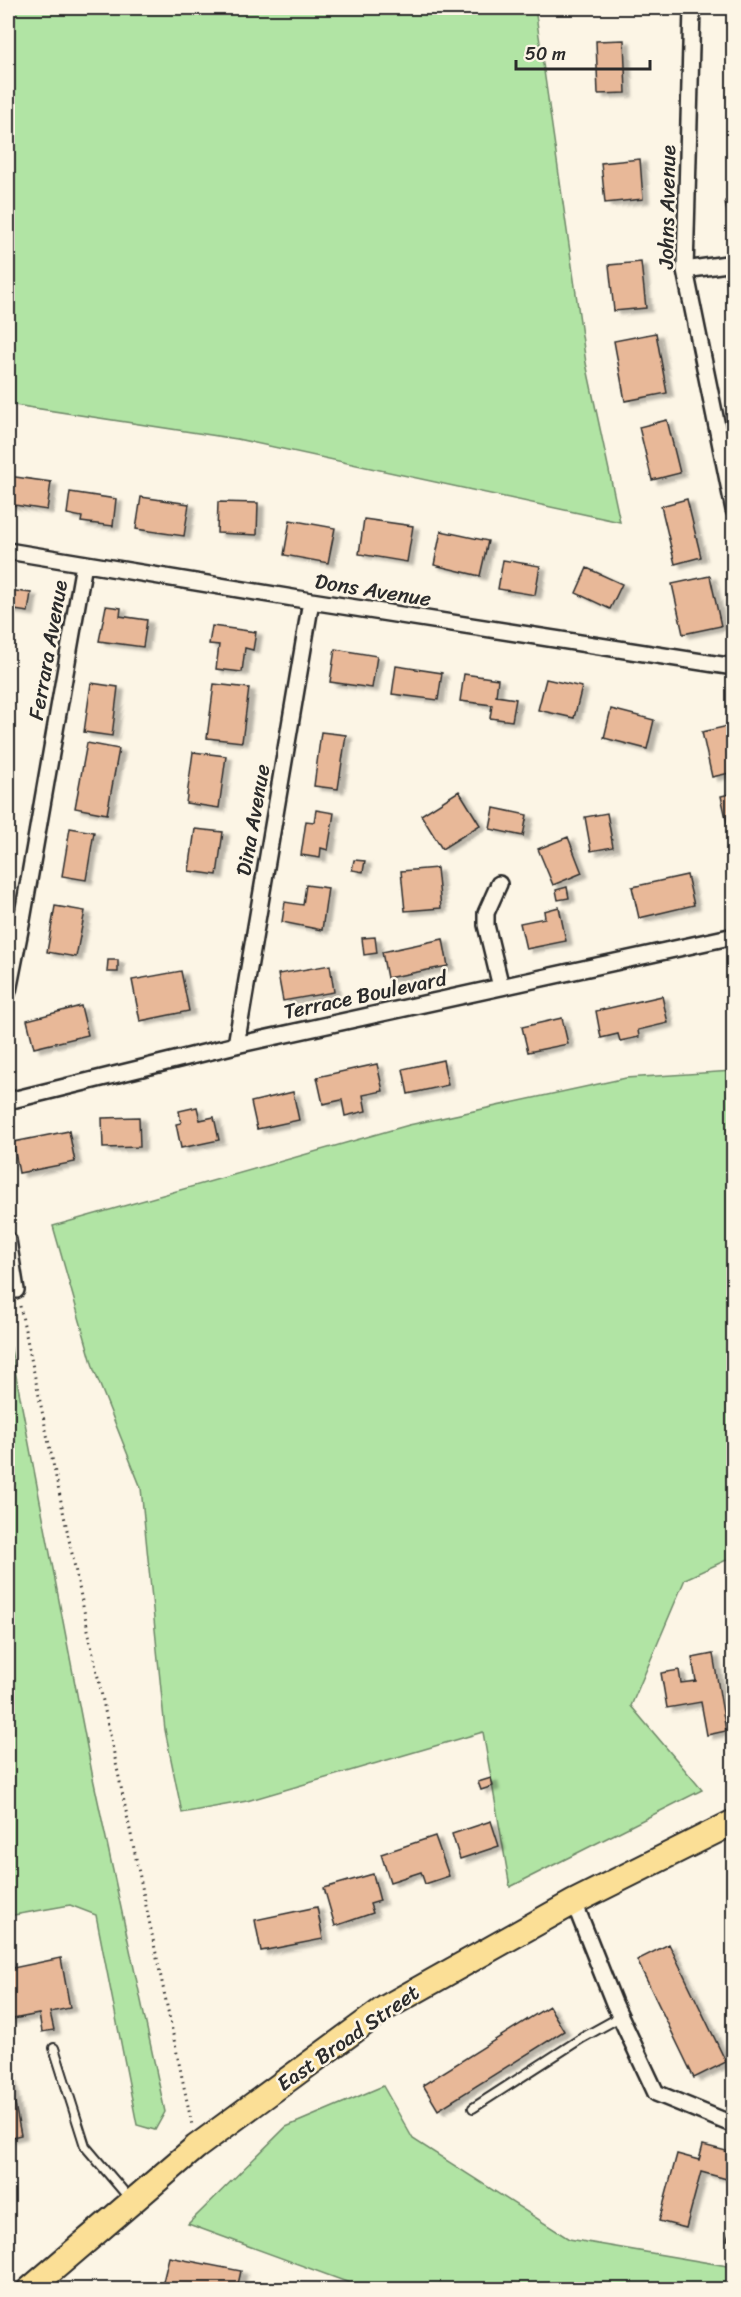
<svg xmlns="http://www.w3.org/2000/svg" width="741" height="2297" font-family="Sriracha,sans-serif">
	<defs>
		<filter id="shadow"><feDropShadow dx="6" dy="3.5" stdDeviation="1.5" flood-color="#0004"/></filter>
	</defs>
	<rect width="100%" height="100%" fill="#fcf5e5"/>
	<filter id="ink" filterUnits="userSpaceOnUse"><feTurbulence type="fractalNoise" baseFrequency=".0167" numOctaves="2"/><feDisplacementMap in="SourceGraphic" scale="12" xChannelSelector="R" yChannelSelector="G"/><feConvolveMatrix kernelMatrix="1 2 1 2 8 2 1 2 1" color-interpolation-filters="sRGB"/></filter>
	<g filter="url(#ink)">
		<!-- green -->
		<path fill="#b1e4a4" stroke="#6e8868" stroke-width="1.5" d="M8,8H535L586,363L620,522L237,439L8,404Z
			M733,1071V1557L685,1579L631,1706L702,1790L510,1887L483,1732L247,1801L182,1813L165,1730L141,1488L94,1370L53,1226L409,1125L626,1078Z
			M8,1334L93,1778L165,2112L155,2130L137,2125L96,1915L70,1905L8,1916Z
			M383,2086L413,2139L569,2239L733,2267V2289H366L188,2224L286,2127Z"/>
		<!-- building -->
		<path fill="#e8b898" stroke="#2b2b2b" stroke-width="1.5" filter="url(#shadow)" d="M624,40L626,93L598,94L596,41Z
			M640,159L643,199L605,203L601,163Z
			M734,199V222L729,223L725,201Z
			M641,262L646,308L614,311L609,265Z
			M656,333L667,393L625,401L614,341Z
			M667,420L680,473L652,480L639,427Z
			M8,476L51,482L47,510L8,504Z
			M70,492L116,499L113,526L81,522L82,517L67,514Z
			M141,497L189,504L184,536L136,529Z
			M687,499L701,557L675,564L661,506Z
			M218,502L258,503L257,535L217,533Z
			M364,519L413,526L407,562L359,554Z
			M290,520L335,528L328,563L284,555Z
			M441,531L488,541L480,576L434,565Z
			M503,560L540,566L535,595L498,589Z
			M587,568L622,584L610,609L576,593Z
			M710,576L721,626L683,634L672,584Z
			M8,590L31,593L28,612L8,609Z
			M106,606L121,608L120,616L147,620L143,647L99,641Z
			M212,626L256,632L253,650L245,648L242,672L216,669L219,645L209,644Z
			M335,649L377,656L372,688L330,682Z
			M396,666L442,673L438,700L392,694Z
			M464,674L498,679L496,696L516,699L512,721L490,718L492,705L460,701Z
			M546,679L582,687L574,718L538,710Z
			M91,683L118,687L112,736L84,732Z
			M214,684L249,688L242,742L207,738Z
			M611,709L654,720L647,749L604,738Z
			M728,726H734V772L712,777L702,732Z
			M321,732L346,735L338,789L314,786Z
			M87,743L119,749L107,814L75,808Z
			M193,752L226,756L219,808L186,803Z
			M459,791L480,825L442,849L421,815Z
			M734,793V836H730L721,796Z
			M494,808L527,815L523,836L490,829Z
			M316,810L334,813L328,850L321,848L320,858L301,855L306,821L314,822Z
			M607,813L613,847L591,851L585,817Z
			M70,828L94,832L86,880L62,876Z
			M195,829L223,832L217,875L189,871Z
			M568,837L582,873L553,885L538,849Z
			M354,860L365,861L363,872L352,870Z
			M437,868L441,908L405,911L401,871Z
			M687,875L694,905L639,918L632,887Z
			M306,885L328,888L322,930L282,922L285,902L303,905Z
			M567,887L569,898L558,900L556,890Z
			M55,906L85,911L76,957L47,952Z
			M559,907L566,941L526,949L520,923L545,918L544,911Z
			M375,937L377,953L364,955L362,938Z
			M443,939L448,966L387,978L382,952Z
			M108,960H118V972H107Z
			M330,965L334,992L283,1001L278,974Z
			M181,971L189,1011L140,1021L132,980Z
			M662,996L668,1023L638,1030L639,1037L620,1041L618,1034L601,1038L596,1011Z
			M81,1006L88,1035L34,1048L27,1020Z
			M562,1018L568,1044L528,1052L522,1027Z
			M443,1060L448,1085L408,1094L403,1069Z
			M377,1064L383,1091L363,1095L366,1111L345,1116L342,1100L323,1104L317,1077Z
			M293,1092L299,1120L257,1129L251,1102Z
			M197,1107L200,1120L214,1117L219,1140L181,1148L176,1124L181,1123L179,1111Z
			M139,1117L140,1147L103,1148L102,1118Z
			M69,1131L75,1162L19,1173L13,1142Z
			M713,1654L726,1731L707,1735L701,1702L667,1708L661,1673L679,1670L681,1683L696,1681L692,1658Z
			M491,1778L493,1786L481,1790L478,1782Z
			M491,1821L499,1846L460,1859L452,1834Z
			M435,1836L449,1876L425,1884L421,1872L390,1882L381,1854Z
			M373,1874L380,1901L370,1904L373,1913L335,1926L324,1888Z
			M317,1907L323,1939L261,1951L255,1920Z
			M669,1944L726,2062L694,2078L637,1960Z
			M61,1958L70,2008L50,2012L54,2030L42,2032L39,2014L8,2020V1969Z
			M549,2006L564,2031L438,2110L423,2085Z
			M8,2069L21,2135L8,2138Z
			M703,2145L734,2153V2181L701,2172L686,2228L659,2221L677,2154L699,2160Z
			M734,2217V2241L727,2240Z
			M169,2257L241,2271L237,2289L240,2290H161Z"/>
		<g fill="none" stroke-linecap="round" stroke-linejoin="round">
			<defs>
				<path id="service" d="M54,2048L85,2146L130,2199
					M473,2108L582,2038L620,2017
					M8,2285L11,2290"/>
				<path id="minor" d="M692,8L685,270L734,510
					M685,270L734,263
					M8,551L311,601L734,667
					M499,884L486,913V925L501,987
					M8,991L22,920L84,564
					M236,1045L311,601
					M8,1101L236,1045L734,936
					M8,1240L16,1290
					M574,1902L614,2003L656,2093L734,2125"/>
				<path id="trunk" d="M29,2290L196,2147L385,2008L574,1902L734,1822"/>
			</defs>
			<!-- service casing -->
			<use href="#service" stroke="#2b2b2b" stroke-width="12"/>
			<!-- minor casing -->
			<use href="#minor" stroke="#2b2b2b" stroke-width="20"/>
			<!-- trunk casing -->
			<use href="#trunk" stroke="#2b2b2b" stroke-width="28"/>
			<!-- path -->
			<path stroke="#2b2b2b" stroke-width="3" stroke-dasharray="1.5 4.5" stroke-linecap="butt" d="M20,1306L192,2125"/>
			<!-- service -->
			<use href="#service" stroke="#fcf5e5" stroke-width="8"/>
			<!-- minor -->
			<use href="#minor" stroke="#fcf5e5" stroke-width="15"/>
			<!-- trunk -->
			<use href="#trunk" stroke="#fbdf96" stroke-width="24"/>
		</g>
	</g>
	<g text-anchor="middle" stroke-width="5" stroke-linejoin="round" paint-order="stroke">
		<!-- street labels -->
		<g font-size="21" fill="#2b2b2b" stroke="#fcf5e5">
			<text transform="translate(667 207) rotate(-89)" y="7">Johns Avenue</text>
			<text transform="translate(373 590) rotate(9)" y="7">Dons Avenue</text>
			<text transform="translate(48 650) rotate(-80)" y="7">Ferrara Avenue</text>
			<text transform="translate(253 820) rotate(-80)" y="7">Dina Avenue</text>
			<text transform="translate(365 995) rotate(-12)" y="7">Terrace Boulevard</text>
			<text transform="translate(348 2038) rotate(-35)" y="7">East Broad Street</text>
		</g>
	</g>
	<!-- margin -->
	<rect width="741" height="2297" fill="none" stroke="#fcf5e5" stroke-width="30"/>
	<rect x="15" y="15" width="711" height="2267" fill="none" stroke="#2b2b2b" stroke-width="2" filter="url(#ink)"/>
	<!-- scale -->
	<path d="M516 60v9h134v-9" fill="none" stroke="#2b2b2b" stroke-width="3"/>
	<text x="525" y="60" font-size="18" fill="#2b2b2b" stroke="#fcf5e5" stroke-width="4.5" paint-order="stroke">50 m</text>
</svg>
